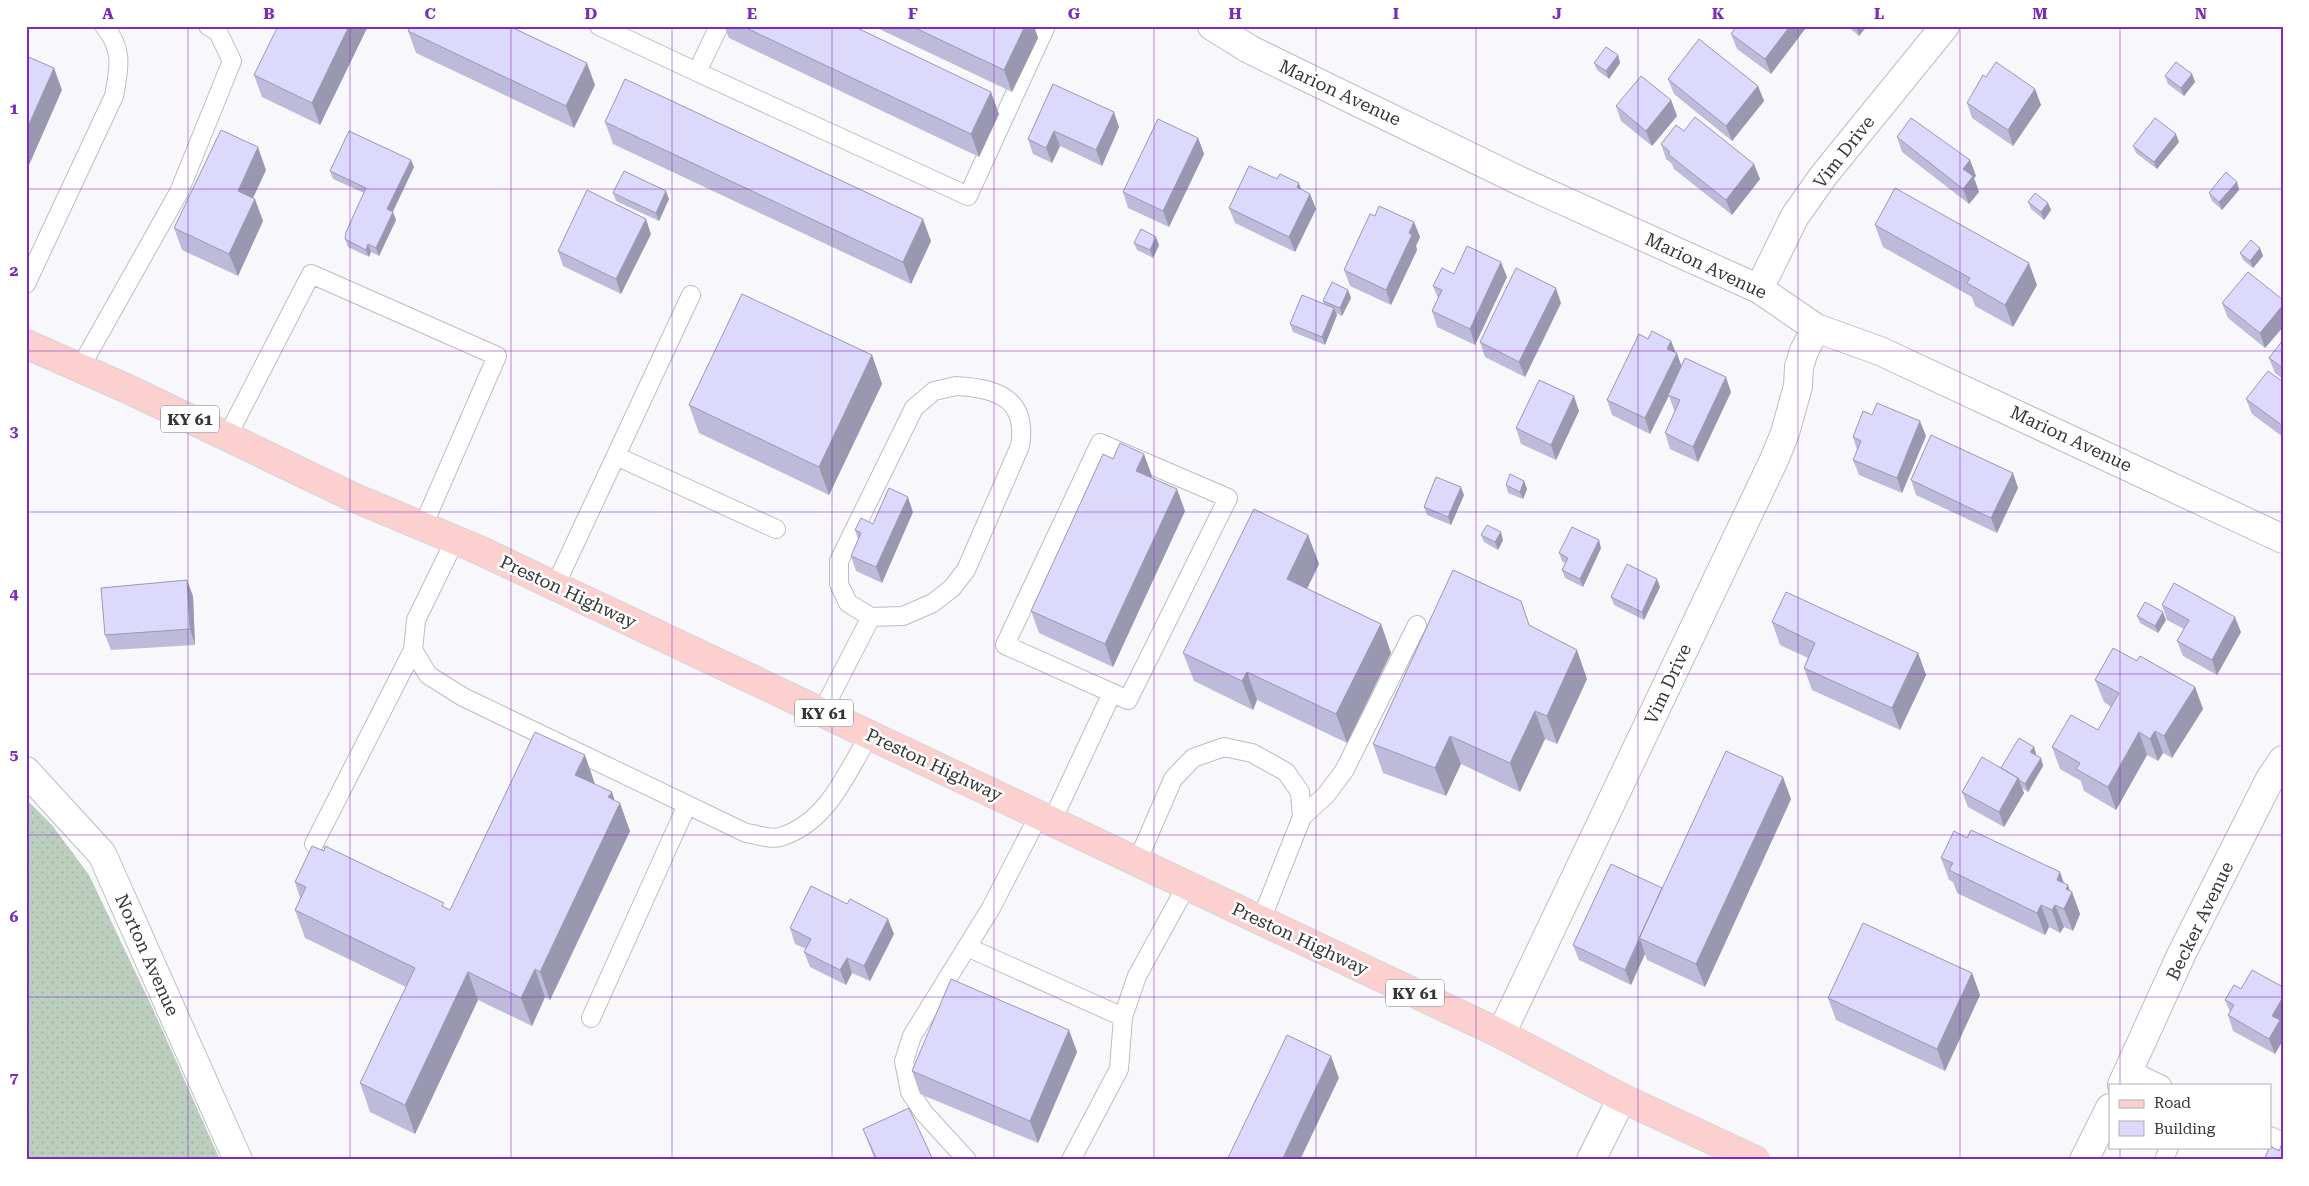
<svg xmlns="http://www.w3.org/2000/svg" width="2309" height="1186" font-family="'Roboto Serif',serif">
	<defs>
		<pattern id="grass-dots" width="8" height="8" patternUnits="userSpaceOnUse" patternTransform="scale(1.25)"><rect width="8" height="8" fill="#bccfbe"/><path d="M2 2h.1M6 6h.1" fill="none" stroke="#a2b2a4" stroke-width="1.8" stroke-linecap="round"/></pattern>
	</defs>
	<rect width="100%" height="100%" fill="#f8f8fc"/>
	<!-- grass -->
	<path fill="url(#grass-dots)" d="M26,799L52,825L89,875L153,1009L220,1160H26Z"/>
	<g fill="none" stroke-linecap="round" stroke-linejoin="round">
		<defs>
			<path id="lane" d="M599,26L697,72L719,26
				M697,72L968,196L1046,26
				M26,284L114,96C119,69 124,49 104,26
				M80,368L179,192L232,61L218,32L208,26
				M956,386C996,388 1028,398 1020,446L966,570L952,588L933,603L903,616L871,617L848,603L839,584V561L914,408L934,391Z
				M227,437L311,274L497,356L423,526
				M1100,443L1228,498L1128,700L1005,645Z
				M616,456L776,529
				M455,540L416,620L413,650L428,675L463,697L746,833C755,834 771,840 780,837C827,823 847,773 869,735
				M555,586L691,295
				M822,712L871,617
				M1302,817L1326,795L1344,771L1417,625
				M1052,821L1112,693
				M314,844L413,650
				M1137,862L1173,779L1193,758L1224,747L1252,753L1286,772L1300,792L1302,817L1261,920
				M967,947L1123,1017
				M591,1018L687,805
				M2129,1069L2162,1085
				M2270,1136L2283,1142
				M967,1160L924,1113L910,1092L904,1061L912,1036L991,908L1039,815
				M1071,1160L1119,1069L1123,1017L1137,976L1187,885
				M2164,1160L2169,1147"/>
			<path id="street" d="M1212,26L1249,49L1302,75L1520,181L1759,289L1816,328L1880,351L2283,539
				M1759,289L1795,216L1824,175L1945,26
				M26,771L102,854L238,1160
				M1501,1034L1774,460L1785,433L1798,386L1799,367L1804,351L1816,328
				M2122,1085L2182,953L2270,779L2283,760
				M1591,1160L1622,1098
				M2084,1160L2110,1108"/>
			<path id="primary" d="M26,344L130,390L355,498L479,550L1501,1034L1622,1098L1755,1160"/>
		</defs>
		<!-- lane casing -->
		<use href="#lane" stroke="#bdbdc0" stroke-width="20"/>
		<!-- street casing -->
		<use href="#street" stroke="#bdbdc0" stroke-width="30"/>
		<!-- primary casing -->
		<use href="#primary" stroke="#d3d3d3" stroke-width="30"/>
		<!-- lane -->
		<use href="#lane" stroke="#fff" stroke-width="18"/>
		<!-- street -->
		<use href="#street" stroke="#fff" stroke-width="28"/>
		<!-- primary -->
		<use href="#primary" stroke="#fdd0d0" stroke-width="28"/>
	</g>
	<!-- wall -->
	<path fill="#bdbbd9" d="M368,26L320,125L262,97L254,75Z
		M724,26H853L999,114L979,157L729,38Z
		M873,26H1034L1038,38L1012,92Z
		M1737,26H1804L1805,29L1771,74L1737,49L1731,34Z
		M1847,26H1867L1859,36Z
		M408,31L595,85L574,128L416,53Z
		M1618,55L1620,63L1609,79L1597,70L1594,63Z
		M2192,74L2195,82L2184,96L2168,84L2165,76Z
		M1986,77L2035,89L2041,105L2013,146L1972,118L1967,103Z
		M1668,79L1758,86L1764,101L1732,141L1674,94Z
		M1053,84L1119,127L1102,166L1060,146L1052,163L1033,154L1028,139Z
		M1671,100L1677,116L1652,146L1621,121L1616,106Z
		M605,122L931,241L911,284L613,144Z
		M1684,131L1760,179L1732,215L1674,169L1672,164L1666,159L1661,144Z
		M1897,137L1970,160L1976,176L1974,178L1979,192L1969,204L1902,152Z
		M1198,138L1204,154L1169,227L1128,208L1123,192Z
		M2179,142L2157,169L2136,153L2133,146Z
		M414,167L393,212L396,220L379,256L371,252L369,257L348,247L345,239L364,193L333,179L330,171Z
		M266,170L253,198L263,221L238,276L182,250L174,228Z
		M1277,179L1310,194L1316,209L1295,252L1235,223L1229,208Z
		M2237,182L2239,190L2222,210L2212,201L2209,193Z
		M613,193L669,199L659,221L616,201Z
		M2028,202L2048,203L2051,210L2044,220L2031,209Z
		M1375,216L1414,222L1420,237L1416,246L1417,250L1391,305L1350,286L1344,270Z
		M1875,225L2037,285L2013,327L1975,306L1972,297L1883,247Z
		M651,234L621,294L563,266L558,251Z
		M1134,243L1159,245L1153,258L1137,250Z
		M2260,248L2263,256L2253,268L2243,260L2240,253Z
		M1454,274L1507,277L1475,345L1437,327L1432,311L1438,298L1433,286Z
		M1348,290L1351,298L1342,316L1336,313L1337,315L1325,345L1293,332L1290,324L1324,304L1323,301Z
		M2283,300V327L2265,348L2228,318L2222,303Z
		M1561,303L1525,377L1485,357L1480,342Z
		M1648,339L1671,341L1682,367L1731,392L1698,462L1670,449L1665,433L1675,411L1674,410L1669,396L1650,434L1612,415L1607,400Z
		M2283,340V379L2275,373L2269,358Z
		M872,355L882,384L829,495L699,433L689,405Z
		M2283,382V437L2252,414L2246,399Z
		M1579,411L1556,460L1521,444L1516,428Z
		M1926,436L1902,493L1859,475L1853,460L1857,450L1853,437Z
		M2013,473L2018,488L1997,533L1916,495L1911,480Z
		M1152,476L1151,477L1185,511L1113,667L1039,633L1031,611Z
		M1524,481L1527,489L1523,499L1508,493L1506,485Z
		M1464,495L1451,525L1427,515L1424,507Z
		M913,512L882,583L856,571L851,556L858,539L855,530L873,524Z
		M1308,535L1319,564L1307,589L1381,624L1391,653L1347,743L1257,700L1253,710L1194,681L1183,653Z
		M1481,535L1503,540L1498,550L1484,542Z
		M1601,548L1583,587L1565,578L1562,570L1565,563L1562,561L1559,553Z
		M1657,579L1660,587L1644,620L1614,605L1611,597Z
		M193,596L195,645L111,650L105,635Z
		M2162,605L2241,632L2217,675L2183,656L2177,641L2184,629L2167,620Z
		M2137,616L2166,620L2158,633L2140,623Z
		M1772,622L1918,653L1926,675L1900,730L1812,690L1804,668L1808,658L1780,645Z
		M1530,626L1587,679L1557,744L1545,739L1520,792L1461,764L1446,796L1383,773L1373,744Z
		M2137,661L2195,687L2203,709L2172,758L2163,753L2158,761L2147,755L2116,810L2084,791L2081,781L2060,769L2052,747L2098,730L2111,707L2104,702L2095,680Z
		M2034,747L2036,754V756L2041,758L2043,766L2028,792L2022,788L2024,793L2004,827L1968,807L1962,792L2001,768Z
		M595,784L614,800L630,831L550,1000L545,997L532,1026L478,1000L415,1134L370,1112L360,1083L406,987L305,938L295,910L300,898L295,882L446,908L450,910Z
		M1791,799L1705,987L1647,960L1645,954L1631,985L1579,960L1573,945L1662,888Z
		M1967,838L2064,883L2070,891L2072,892L2080,914L2073,931L2064,927L2060,933L2049,927L2045,935L1957,893L1953,882L1949,880L1941,858Z
		M790,928L894,934L870,981L852,973L846,985L810,967L804,952L806,949L795,944Z
		M1972,973L1980,995L1945,1071L1836,1020L1828,998Z
		M2283,987V1022L2281,1025L2283,1028V1040L2275,1054L2233,1031L2228,1015L2230,1012L2225,1000L2241,989Z
		M1069,1030L1077,1052L1038,1143L920,1094L912,1071Z
		M863,1129L933,1160H875Z"/>
	<!-- shaded-wall -->
	<path fill="#9a98b0" d="M349,26H368L320,125L312,103Z
		M1025,26H1034L1038,38L1012,92L1004,70Z
		M1790,26H1804L1805,29L1771,74L1765,59Z
		M1856,26H1867L1859,36Z
		M1618,55L1620,63L1609,79L1606,71Z
		M587,63L595,85L574,128L566,106Z
		M54,68L62,90L26,172V131Z
		M2192,74L2195,82L2184,96L2181,88Z
		M1758,86L1764,101L1732,141L1726,126Z
		M2035,89L2041,105L2013,146L2008,130Z
		M991,92L999,114L979,157L971,134Z
		M1671,100L1677,116L1652,146L1646,131Z
		M1114,112L1119,127L1102,166L1096,150Z
		M1054,131L1060,146L1052,163L1046,148Z
		M2176,134L2179,142L2157,169L2154,162Z
		M1198,138L1204,154L1169,227L1163,211Z
		M258,147L266,170L246,213L238,191Z
		M411,160L414,167L390,217L387,209Z
		M1970,160L1976,176L1974,178L1979,192L1969,204L1963,189V169Z
		M1754,164L1760,179L1732,215L1726,200Z
		M2237,182L2239,190L2222,210L2219,202Z
		M1299,183L1304,198L1297,187Z
		M666,191L669,199L659,221L656,213Z
		M1310,194L1316,209L1295,252L1289,237Z
		M255,199L263,221L238,276L229,254Z
		M2048,203L2051,210L2044,220L2041,212Z
		M393,212L396,220L379,256L376,248Z
		M646,219L651,234L621,294L616,279Z
		M923,219L931,241L911,284L903,262Z
		M1414,222L1420,237L1416,246L1417,250L1391,305L1386,290Z
		M1156,237L1159,245L1153,258L1150,250Z
		M368,244L371,252L369,257L366,250Z
		M2260,248L2263,256L2253,268L2250,261Z
		M1501,262L1507,277L1475,345L1470,329Z
		M2029,263L2037,285L2013,327L2005,305Z
		M1556,288L1561,303L1525,377L1519,362Z
		M1348,290L1351,298L1342,316L1340,308Z
		M2283,305V327L2265,348L2260,333Z
		M1334,308L1337,315L1325,345L1322,337Z
		M1671,341L1676,354L1677,353L1682,368L1650,434L1645,418L1667,349Z
		M872,355L882,384L829,495L819,467Z
		M1726,377L1731,392L1698,462L1693,447Z
		M1574,396L1579,411L1556,460L1551,445Z
		M1920,421L1926,436L1902,493L1897,478Z
		M1144,454L1152,476L1144,493L1136,471Z
		M2013,473L2018,488L1997,533L1991,518Z
		M1524,481L1527,489L1523,499L1520,492Z
		M1461,487L1464,495L1451,525L1448,517Z
		M1177,489L1185,511L1113,667L1105,644Z
		M908,497L913,512L882,583L876,567Z
		M1501,532L1503,540L1498,550L1495,542Z
		M1308,535L1319,564L1298,607L1287,579Z
		M1599,540L1601,548L1583,587L1580,579Z
		M1657,579L1660,587L1644,620L1642,612Z
		M187,580L193,596L195,645L190,629Z
		M2163,612L2166,620L2158,633L2155,626Z
		M2235,617L2241,632L2217,675L2212,660Z
		M1381,624L1391,653L1347,743L1336,714Z
		M1577,650L1587,679L1557,744L1547,716Z
		M1918,653L1926,675L1900,730L1892,708Z
		M1247,672L1257,700L1253,710L1242,681Z
		M2195,687L2203,709L2172,758L2164,736Z
		M1535,711L1545,739L1520,792L1510,763Z
		M2155,731L2163,753L2158,761L2150,739Z
		M2139,732L2147,755L2116,810L2108,787Z
		M1450,736L1461,764L1446,796L1435,768Z
		M2034,747L2036,754L2033,760L2030,752Z
		M585,755L595,784L586,803L575,775Z
		M2041,758L2043,766L2028,792L2025,784Z
		M1783,777L1791,799L1705,987L1696,964Z
		M2018,778L2024,793L2004,827L1999,812Z
		M612,792L617,808L620,803L630,831L550,1000L540,972L608,797Z
		M2060,872L2066,889L2068,885L2071,894L2072,892L2080,914L2073,931L2064,909L2057,880Z
		M2041,905L2049,927L2045,935L2037,913Z
		M2055,905L2064,927L2060,933L2052,910Z
		M888,919L894,934L870,981L864,966Z
		M1640,939L1645,954L1631,985L1625,970Z
		M847,958L852,973L846,985L840,970Z
		M535,969L545,997L532,1026L521,998Z
		M468,972L478,1000L415,1134L405,1105Z
		M1972,973L1980,995L1945,1071L1937,1049Z
		M2283,997V1022L2281,1025L2283,1028V1040L2275,1054L2269,1039L2272,1016Z
		M1069,1030L1077,1052L1038,1143L1030,1121Z
		M1331,1056L1339,1078L1300,1160H1282Z"/>
	<!-- building -->
	<path fill="#dcd9fc" stroke="#9a98b0" d="M278,26H349L312,103L254,75Z
		M411,26H509L587,63L566,106L408,31Z
		M742,26H853L991,92L971,134Z
		M911,26H1025L1004,70Z
		M1737,26H1790L1765,59L1731,34Z
		M1699,39L1758,86L1726,126L1668,79Z
		M1606,47L1618,55L1606,71L1594,63Z
		M26,56L54,68L26,131Z
		M1996,62L2035,89L2008,130L1967,103L1983,75L1986,77Z
		M2176,62L2192,74L2181,88L2165,76Z
		M1641,76L1671,100L1646,131L1616,106Z
		M625,79L923,219L903,262L605,122Z
		M1053,84L1114,112L1096,150L1054,131L1046,148L1028,139Z
		M1695,117L1754,164L1726,200L1668,154L1670,152L1661,144L1676,125L1684,131Z
		M1911,118L1970,160L1963,169L1973,176L1963,189L1897,137Z
		M2155,118L2176,134L2154,162L2133,146Z
		M1158,119L1198,138L1163,211L1123,192Z
		M221,130L258,147L238,191L255,199L229,254L174,228Z
		M349,131L411,160L387,209L393,212L376,248L368,244L366,250L345,239L346,232L366,188L330,171Z
		M1249,166L1277,179L1280,174L1299,183L1297,187L1310,194L1289,237L1229,208Z
		M624,171L666,191L656,213L613,193Z
		M2226,172L2237,182L2219,202L2209,193Z
		M1895,188L2029,263L2005,305L1967,283L1970,278L1875,225Z
		M587,190L646,219L616,279L558,251Z
		M2035,193L2048,203L2041,212L2028,202Z
		M1379,206L1414,222L1409,233L1412,235L1386,290L1344,270L1370,214L1375,216Z
		M1141,229L1156,237L1150,250L1134,243Z
		M2251,240L2260,248L2250,261L2240,253Z
		M1467,246L1501,262L1470,329L1432,311L1442,290L1433,286L1442,268L1454,274Z
		M1516,268L1556,288L1519,362L1480,342Z
		M2248,272L2283,300V305L2260,333L2222,303Z
		M1332,282L1348,290L1340,308L1323,301Z
		M742,294L872,355L819,467L689,405Z
		M1302,295L1334,308L1322,337L1290,324Z
		M1652,331L1671,341L1667,349L1677,353L1645,418L1607,400L1639,334L1648,339Z
		M2283,340V368L2269,358Z
		M1685,358L1726,377L1693,447L1665,433L1680,400L1668,395Z
		M2268,371L2283,382V426L2246,399Z
		M1539,380L1574,396L1551,445L1516,428Z
		M1877,403L1920,421L1897,478L1853,460L1861,441L1853,437L1863,411L1872,415Z
		M1931,435L2013,473L1991,518L1911,480Z
		M1120,443L1144,454L1136,471L1177,489L1105,644L1031,611L1103,454L1113,459Z
		M1510,474L1524,481L1520,492L1506,485Z
		M1436,477L1461,487L1448,517L1424,507Z
		M889,488L908,497L876,567L851,556L861,533L855,530L861,518L873,524Z
		M1254,509L1308,535L1287,579L1381,624L1336,714L1247,672L1242,681L1183,653Z
		M1487,525L1501,532L1495,542L1481,535Z
		M1572,527L1599,540L1580,579L1562,570L1568,558L1559,553Z
		M1627,564L1657,579L1642,612L1611,597Z
		M1453,570L1521,601L1529,625L1577,650L1547,716L1535,711L1510,763L1450,736L1435,768L1373,744Z
		M187,580L190,629L105,635L101,588Z
		M2174,583L2235,617L2212,660L2177,641L2189,620L2162,605Z
		M1786,592L1918,653L1892,708L1804,668L1815,643L1772,622Z
		M2145,602L2163,612L2155,626L2137,616Z
		M2113,648L2137,661L2140,656L2195,687L2164,736L2155,731L2150,739L2139,732L2108,787L2076,769L2080,763L2052,747L2071,715L2098,730L2119,693L2095,680Z
		M535,732L585,755L575,775L612,792L608,797L620,803L540,972L535,969L521,998L468,972L405,1105L360,1083L415,968L295,910L306,887L295,882L312,846L324,851L325,846L444,903L442,906L450,910Z
		M2019,738L2034,747L2030,752L2041,758L2025,784L2019,780L2018,778L2001,768Z
		M1726,751L1783,777L1696,964L1639,938Z
		M1982,757L2018,778L1999,812L1962,792Z
		M1971,830L2060,872L2057,880L2068,885L2066,889L2072,892L2064,909L2055,905L2052,910L2041,905L2037,913L1949,870L1953,863L1941,858L1954,831L1967,838Z
		M1611,864L1662,888L1625,970L1573,945Z
		M811,886L847,904L850,899L888,919L864,966L847,958L840,970L804,952L811,939L790,928Z
		M1863,923L1972,973L1937,1049L1828,998Z
		M2252,970L2283,987V997L2272,1016L2280,1020L2269,1039L2228,1015L2234,1005L2225,1000L2234,985L2241,989Z
		M951,979L1069,1030L1030,1121L912,1071Z
		M1287,1035L1331,1056L1282,1160H1227Z
		M909,1108L933,1160H877L863,1129Z
		M2282,1143L2283,1144V1160H2264L2270,1146L2279,1151Z"/>
	<!-- grid -->
	<path fill="none" stroke="#7b2cbf" stroke-width="1" stroke-opacity="0.55" d="M188,26V1160M350,26V1160M511,26V1160M672,26V1160M832,26V1160M994,26V1160M1154,26V1160M1316,26V1160M1476,26V1160M1638,26V1160M1798,26V1160M1960,26V1160M2120,26V1085M26,189H2283M26,351H2283M26,512H2283M26,674H2283M26,835H2283M26,997H2283M2120,1147V1160"/>
	<g text-anchor="middle" stroke-width="5" stroke-linejoin="round" paint-order="stroke">
		<!-- shield labels -->
		<g fill="#fff" stroke="#727273" stroke-width="1">
			<rect x="161" y="405.5" width="58" height="27" rx="4"/>
			<rect x="795" y="699.5" width="58" height="27" rx="4"/>
			<rect x="1386" y="979.5" width="58" height="27" rx="4"/>
		</g>
		<g font-size="16" font-weight="bold" fill="#363637">
			<text x="190" y="425">KY 61</text>
			<text x="824" y="719">KY 61</text>
			<text x="1415" y="999">KY 61</text>
		</g>
		<!-- street labels -->
		<g font-size="18" fill="#363637" stroke="#fff">
			<text transform="translate(1340 93) rotate(25)" y="6">Marion Avenue</text>
			<text transform="translate(1844 152) rotate(-52)" y="6">Vim Drive</text>
			<text transform="translate(1706 266) rotate(25)" y="6">Marion Avenue</text>
			<text transform="translate(2071 439) rotate(25)" y="6">Marion Avenue</text>
			<text transform="translate(568 592) rotate(25)" y="6">Preston Highway</text>
			<text transform="translate(1668 684) rotate(-65)" y="6">Vim Drive</text>
			<text transform="translate(934 765) rotate(25)" y="6">Preston Highway</text>
			<text transform="translate(2200 921) rotate(-64)" y="6">Becker Avenue</text>
			<text transform="translate(1300 939) rotate(25)" y="6">Preston Highway</text>
			<text transform="translate(147 955) rotate(66)" y="6">Norton Avenue</text>
		</g>
	</g>
	<!-- border -->
	<rect width="2309" height="1186" fill="none" stroke="#ffffff" stroke-width="55"/>
	<!-- legend -->
	<rect x="2109" y="1084" width="162" height="65" fill="#ffffff" stroke="#afafaf"/>
	<rect x="2119" y="1100" width="25" height="8" fill="#fdd0d0" stroke="#afafaf"/>
	<text x="2154" y="1108" font-size="15" fill="#363637">Road</text>
	<rect x="2119" y="1121" width="25" height="15" fill="#dcd9fc" stroke="#afafaf"/>
	<text x="2154" y="1134" font-size="15" fill="#363637">Building</text>
	<rect x="28" y="28" width="2254" height="1130" fill="none" stroke="#7b2cbf" stroke-width="2"/>
	<g font-size="16" text-anchor="middle" font-weight="bold" fill="#7b2cbf">
		<text x="108" y="19">A</text>
		<text x="269" y="19">B</text>
		<text x="430" y="19">C</text>
		<text x="591" y="19">D</text>
		<text x="752" y="19">E</text>
		<text x="913" y="19">F</text>
		<text x="1074" y="19">G</text>
		<text x="1235" y="19">H</text>
		<text x="1396" y="19">I</text>
		<text x="1557" y="19">J</text>
		<text x="1718" y="19">K</text>
		<text x="1879" y="19">L</text>
		<text x="2040" y="19">M</text>
		<text x="2201" y="19">N</text>
		<text x="14" y="114">1</text>
		<text x="14" y="276">2</text>
		<text x="14" y="437">3</text>
		<text x="14" y="599">4</text>
		<text x="14" y="760">5</text>
		<text x="14" y="922">6</text>
		<text x="14" y="1083">7</text>
	</g>
</svg>
